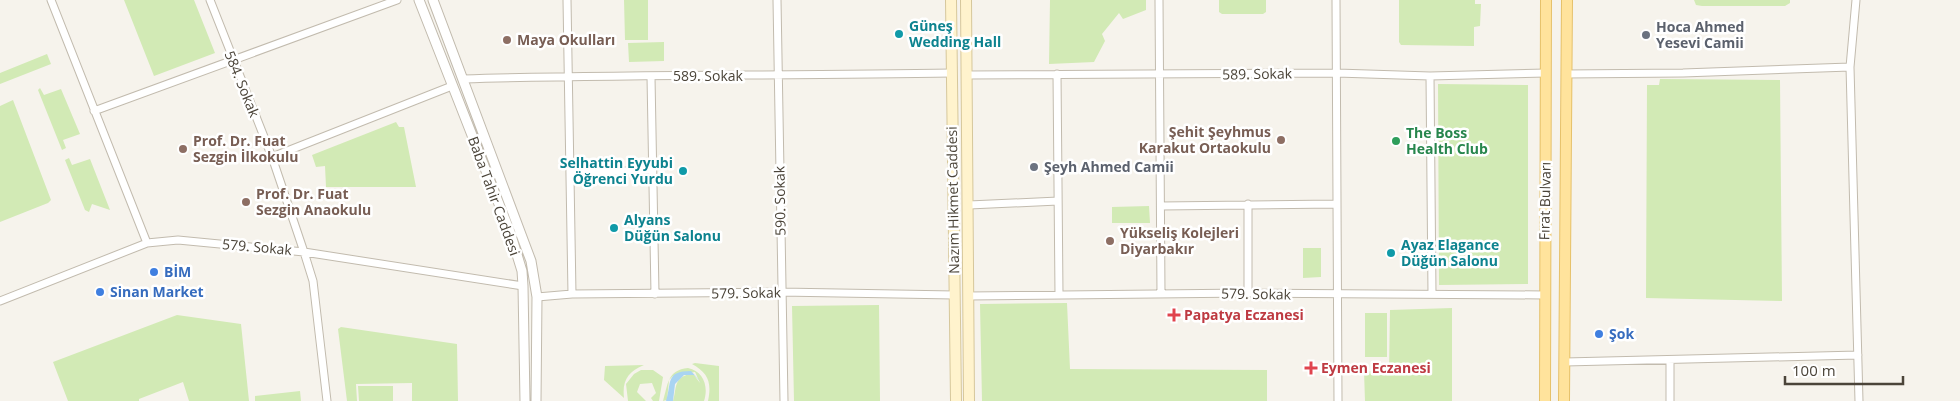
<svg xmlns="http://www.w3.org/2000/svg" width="1960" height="401" font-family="'Open Sans',sans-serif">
	<rect width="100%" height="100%" fill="#f6f3ec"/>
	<!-- green -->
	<path fill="#d2eab5" d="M124,0H194L215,53L154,76Z
		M624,0H648V40H625Z
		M1050,0H1146V10L1123,19L1119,13L1102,34L1105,41L1094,62L1049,64Z
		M1219,0H1266V12L1263,14H1222L1219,12Z
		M1399,0H1475V4H1481L1480,26L1474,27V46L1401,45L1399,42Z
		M1694,0H1790V3L1785,6H1702L1696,5Z
		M664,42V61L629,62L628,43Z
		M47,54L51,64L0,84V73Z
		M1660,79L1780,80L1782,301L1646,298L1647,85H1659Z
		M1438,84L1528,85V284L1439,285Z
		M40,88L44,95L61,89L80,134L63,140L66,148L62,150L38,90Z
		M13,100L51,200L48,203L0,222V106Z
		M396,122L399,127H404L416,187H326L325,166L316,167L312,155Z
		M69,158L72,165L90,159L110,210L92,204L89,212L85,210L65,160Z
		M1149,206L1150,223H1112V207Z
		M1303,248H1321V277L1303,278Z
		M1067,303L1070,369L1267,370V401H982L980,304Z
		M879,305L880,401H794L792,306Z
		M1452,308V401H1365L1364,371L1389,372L1390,310Z
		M1365,313H1387V357H1365Z
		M177,315L241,324L249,401H189L183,382L139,399V401H68L53,362Z
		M341,327L457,344L458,401H412V383L356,384L357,401H347L338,329Z
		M695,363L719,366V401H708C712,382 708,373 692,364Z
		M644,365C628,372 622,380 624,398L604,380L605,366Z
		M688,368C703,371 709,386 704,401H673C677,388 673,378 690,374L694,375L700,383L695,372L673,376L669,380L667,400L663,401C668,385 667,370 688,368Z
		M641,370H653L663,377L659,401H653L651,398L656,393L652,383L640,384L637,392L646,401H628L626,384L634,374Z
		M358,386H393V401H359Z
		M300,391L301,401H255V396Z"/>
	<!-- water -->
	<path fill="#a9d4f2" d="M691,371L702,383L694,375H684L675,384L673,401H666C672,383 665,371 691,371Z"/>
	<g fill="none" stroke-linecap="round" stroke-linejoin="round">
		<defs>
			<path id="minor" d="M51,0L147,243
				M210,0L272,157L304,252L313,281L327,401
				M567,0L572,294
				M777,0L784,401
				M1159,0L1161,294
				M1336,0L1338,401
				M1856,0L1850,67L1859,401
				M1057,74L1059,294
				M1566,74L1683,73L1850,67
				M967,75L1337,73L1430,76L1546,73
				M1430,76L1432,294
				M651,77L655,294
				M463,79C626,74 789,76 952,73
				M94,111L397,0
				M272,157L452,86
				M571,173L653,170
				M1248,204V293
				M969,205L1058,201
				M1161,206L1336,204
				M968,296L1248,293L1544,295
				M537,297L572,294L781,292L954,295
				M0,301L147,243L178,240L304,252L523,286
				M1565,362L1858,355
				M1670,401V360"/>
			<path id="tertiary" d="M419,0L510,232L522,271L523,286L525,401
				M433,0L531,261L537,297L536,401"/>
			<path id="secondary" d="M951,0L956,401
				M966,0L969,401"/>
			<path id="primary" d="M1545,401L1546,0
				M1564,401L1567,0"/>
		</defs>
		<!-- minor casing -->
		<use href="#minor" stroke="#c2bbae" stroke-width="9"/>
		<!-- tertiary casing -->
		<use href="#tertiary" stroke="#c2bbae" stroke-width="11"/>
		<!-- secondary casing -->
		<use href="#secondary" stroke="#d6c79b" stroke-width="12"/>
		<!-- primary casing -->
		<use href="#primary" stroke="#e6c16a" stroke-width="12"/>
		<!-- minor -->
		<use href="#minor" stroke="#fff" stroke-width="7"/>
		<!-- tertiary -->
		<use href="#tertiary" stroke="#fff" stroke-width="9"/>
		<!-- secondary -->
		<use href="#secondary" stroke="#fff3cd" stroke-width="10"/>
		<!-- primary -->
		<use href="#primary" stroke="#ffe39c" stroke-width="10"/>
	</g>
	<!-- markers -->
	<g fill="#0f9aa8" stroke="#fff" stroke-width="2">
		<circle cx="899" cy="34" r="5"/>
		<circle cx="683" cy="171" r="5"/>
		<circle cx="614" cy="228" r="5"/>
		<circle cx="1391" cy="253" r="5"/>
	</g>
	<g fill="#6b7280" stroke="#fff" stroke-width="2">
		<circle cx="1646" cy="35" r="5"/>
		<circle cx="1034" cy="167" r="5"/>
	</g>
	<g fill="#8d6e63" stroke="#fff" stroke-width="2">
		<circle cx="507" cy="40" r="5"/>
		<circle cx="1281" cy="140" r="5"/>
		<circle cx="183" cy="149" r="5"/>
		<circle cx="246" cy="202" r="5"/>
		<circle cx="1110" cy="241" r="5"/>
	</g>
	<circle fill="#2e9e5b" stroke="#fff" stroke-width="2" cx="1396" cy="141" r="5"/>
	<g fill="#3f7fe0" stroke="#fff" stroke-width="2">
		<circle cx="154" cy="272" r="5"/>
		<circle cx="100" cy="292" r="5"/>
		<circle cx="1599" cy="334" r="5"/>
	</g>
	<g fill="#e0444e" stroke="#fff" stroke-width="2">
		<path d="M1171.5 307.5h5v5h5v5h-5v5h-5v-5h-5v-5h5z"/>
		<path d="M1308.5 360.5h5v5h5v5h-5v5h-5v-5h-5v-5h5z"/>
	</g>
	<g text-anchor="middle" stroke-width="5" stroke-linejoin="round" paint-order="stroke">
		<!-- culture labels -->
		<g font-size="14" font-weight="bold" fill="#0d838f" stroke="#fff" text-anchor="start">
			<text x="909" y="31">Güneş<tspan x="909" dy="16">Wedding Hall</tspan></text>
			<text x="673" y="168" text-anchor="end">Selhattin Eyyubi<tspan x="673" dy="16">Öğrenci Yurdu</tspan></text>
			<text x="624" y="225">Alyans<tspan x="624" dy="16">Düğün Salonu</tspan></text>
			<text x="1401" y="250">Ayaz Elagance<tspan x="1401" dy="16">Düğün Salonu</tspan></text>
		</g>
		<!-- worship labels -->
		<g font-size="14" font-weight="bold" fill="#5b616d" stroke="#fff" text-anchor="start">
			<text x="1656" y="32">Hoca Ahmed<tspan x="1656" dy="16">Yesevi Camii</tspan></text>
			<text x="1044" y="172">Şeyh Ahmed Camii</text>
		</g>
		<!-- education labels -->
		<g font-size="14" font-weight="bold" fill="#785e54" stroke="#fff" text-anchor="start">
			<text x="517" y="45">Maya Okulları</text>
			<text x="1271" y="137" text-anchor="end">Şehit Şeyhmus<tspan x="1271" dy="16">Karakut Ortaokulu</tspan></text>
			<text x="193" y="146">Prof. Dr. Fuat<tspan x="193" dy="16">Sezgin İlkokulu</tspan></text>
			<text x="256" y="199">Prof. Dr. Fuat<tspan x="256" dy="16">Sezgin Anaokulu</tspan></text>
			<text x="1120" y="238">Yükseliş Kolejleri<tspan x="1120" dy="16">Diyarbakır</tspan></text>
		</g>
		<!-- street labels -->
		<g font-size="14" fill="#4b4439" stroke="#fff">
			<text transform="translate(1257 74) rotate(-1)" y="5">589. Sokak</text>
			<text x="708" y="81">589. Sokak</text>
			<text transform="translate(242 84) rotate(68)" y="5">584. Sokak</text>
			<text transform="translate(494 196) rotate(70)" y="5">Baba Tahir Caddesi</text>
			<text transform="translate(953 200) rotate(-91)" y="5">Nazım Hikmet Caddesi</text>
			<text transform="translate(780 201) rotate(-91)" y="5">590. Sokak</text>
			<text transform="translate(1545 201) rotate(-89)" y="5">Fırat Bulvarı</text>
			<text transform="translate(257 247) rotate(5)" y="5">579. Sokak</text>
			<text transform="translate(746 293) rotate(-1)" y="5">579. Sokak</text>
			<text transform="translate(1256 294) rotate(1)" y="5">579. Sokak</text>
		</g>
		<!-- leisure labels -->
		<g font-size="14" font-weight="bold" fill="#27864d" stroke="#fff" text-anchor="start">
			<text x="1406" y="138">The Boss<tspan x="1406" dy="16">Health Club</tspan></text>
		</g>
		<!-- shop labels -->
		<g font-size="14" font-weight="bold" fill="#366cbe" stroke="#fff" text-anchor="start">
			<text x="164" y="277">BİM</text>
			<text x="110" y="297">Sinan Market</text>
			<text x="1609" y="339">Şok</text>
		</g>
		<!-- health labels -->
		<g font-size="14" font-weight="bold" fill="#be3a42" stroke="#fff" text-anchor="start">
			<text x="1184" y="320">Papatya Eczanesi</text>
			<text x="1321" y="373">Eymen Eczanesi</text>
		</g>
	</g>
	<!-- scale -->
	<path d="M1785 376v8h118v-8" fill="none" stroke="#4b4439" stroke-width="2.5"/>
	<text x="1792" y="376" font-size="15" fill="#4b4439" stroke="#ffffff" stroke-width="4" paint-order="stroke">100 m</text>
</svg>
